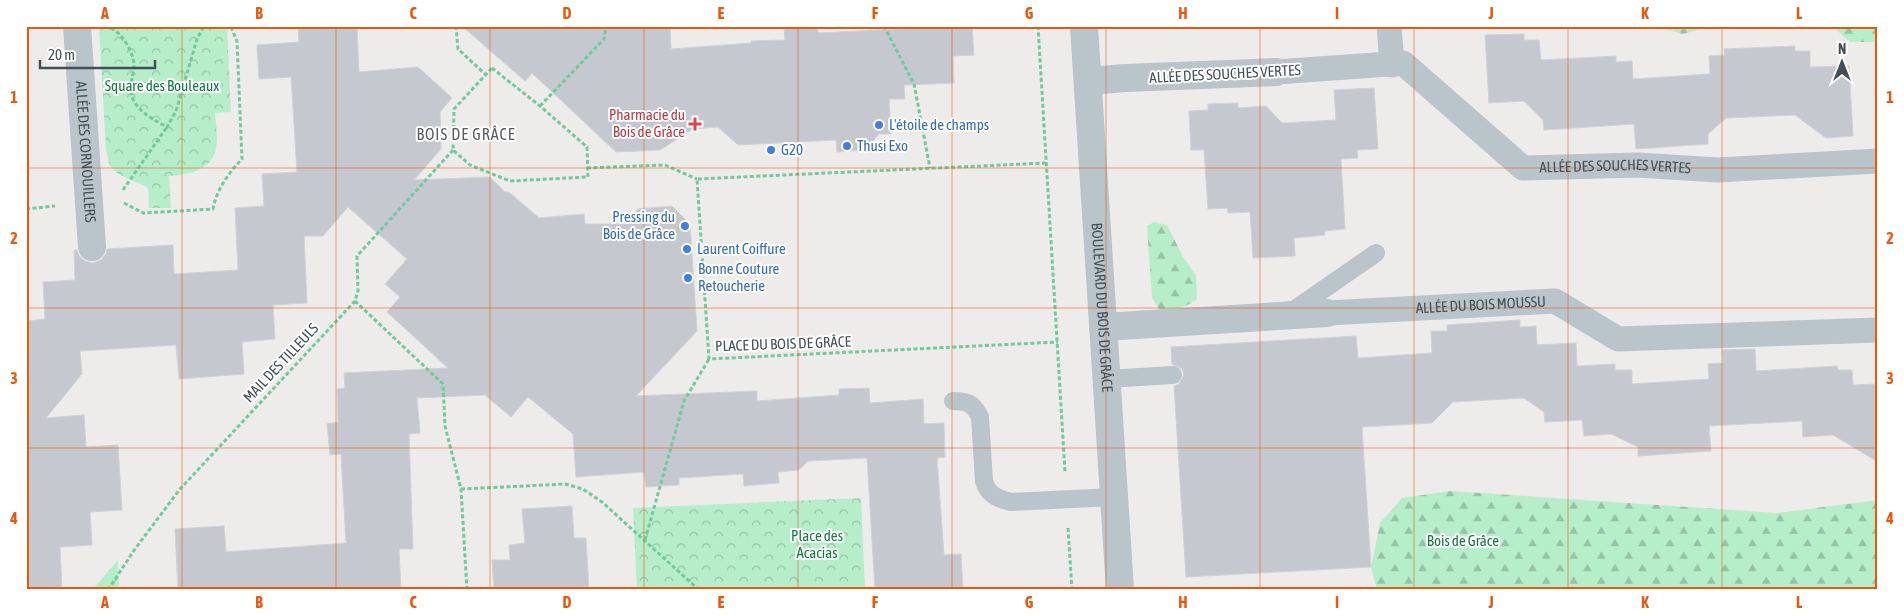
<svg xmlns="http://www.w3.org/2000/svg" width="1904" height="616" font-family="'Asap Condensed',sans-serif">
	<defs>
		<pattern id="forest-firs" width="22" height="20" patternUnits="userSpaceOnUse" patternTransform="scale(1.25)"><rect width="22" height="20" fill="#b7eeca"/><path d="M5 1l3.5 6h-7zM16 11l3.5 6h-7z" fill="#96c3a7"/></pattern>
		<pattern id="park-crowns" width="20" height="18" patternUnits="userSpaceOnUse" patternTransform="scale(1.25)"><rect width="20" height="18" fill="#b7eeca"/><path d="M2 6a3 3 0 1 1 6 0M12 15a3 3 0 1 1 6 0" fill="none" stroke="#96c3a7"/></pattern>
	</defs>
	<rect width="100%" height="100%" fill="#eeebeb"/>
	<!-- forest -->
	<path fill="url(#forest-firs)" d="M1652,26H1713L1683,34Z
		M1832,26H1878V42H1850Z
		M1154,222L1167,225L1183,257L1196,275L1197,299C1185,308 1174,311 1159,309L1152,298L1147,226Z
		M1450,491L1777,513L1878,500V590H1377L1371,567L1380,523L1402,498Z"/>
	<!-- park -->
	<path fill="url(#park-crowns)" d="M99,26H227L231,112L215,113C216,125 219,140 215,152C210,171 185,175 169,176L171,208H149L148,188C136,180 119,178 111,167C108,163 108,155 106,150Z
		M861,498L865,590H637L633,508Z
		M118,560L119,590H92Z"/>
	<!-- building -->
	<path fill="#c5c8ce" stroke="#cfd2d7" d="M298,26H357L359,72L418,67L452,98L440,112L441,149L414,180L490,177L505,192H509L539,218L584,214L585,224H626L638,209L672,206L690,224L697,331L636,396L757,391V401L839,395V389L869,388L870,403L923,399L924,424L944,423L945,457L937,458L944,555L961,554L963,590H875L867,458L808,461L799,470L778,472L779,483L744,486L743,474L679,478V485L646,487L644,472L576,477L573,434L528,397L511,417L485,395L417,398L420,433L409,434L413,549H399L401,590H178L175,529L224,526L226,552L346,543L341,454L330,455L327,424L338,422L337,389L345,388L344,373L448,368L387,312L400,297L385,284L407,259L348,207L323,236H304L307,303L273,305L275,339L242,342L244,374L179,379L176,345L80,351L82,374L46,418L84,415L86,447L118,445L122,510L90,512L92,545L60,547L62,590H26V321L45,319L43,282L75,280L74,250H77L79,256L85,261L93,263L101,260L106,254L107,249L173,245L174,274L238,270L235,208L264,206L262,174L297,172L291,77L259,79L257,45L299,42Z
		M462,26H670L671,49L751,43V41L785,40L784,27L800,26H818V33L897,29L896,26H972L974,55L953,56L954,83L904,85L905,99H889L891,134H879L865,150L837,152L836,140L738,145L718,127L693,129L660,150L616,152L532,73L525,81Z
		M1524,34V40H1539L1541,60L1616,56V62L1632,61L1633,79L1710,74L1709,56L1725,55L1724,49L1795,46V51H1810V67L1849,66L1853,136L1826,138L1795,115L1726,118L1708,134V144L1636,149L1634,124L1544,130L1543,120L1524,101L1489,103L1485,35Z
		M1374,88L1378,149L1357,150L1358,158L1341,159L1345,229L1324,231L1325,235L1294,238L1295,256L1253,258L1250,212L1228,213L1227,208L1208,209L1204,150H1191L1189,111L1208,110V104L1238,103V108L1266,106L1282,123L1336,120L1334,90Z
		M1520,320V327L1536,326L1537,345L1576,343L1577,366L1615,364V370H1632V384L1709,379L1708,364L1723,363L1722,350L1755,349L1756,371L1837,366L1838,370H1852L1853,385L1878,384V462L1833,435L1803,437L1802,421L1709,426L1711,451L1638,456V447L1611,434L1584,436L1582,420L1545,422L1544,412L1524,398L1453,402L1432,423L1362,427L1371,567L1186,577L1174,386L1179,384L1184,375L1182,369L1172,364L1171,347L1356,336L1358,358L1432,353L1431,331H1447V325Z
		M572,506L574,538H586L589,590H494L492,560H510L509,545L525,543L522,509Z"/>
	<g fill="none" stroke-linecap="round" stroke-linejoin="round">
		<!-- path -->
		<path stroke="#70cb9a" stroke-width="3" stroke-dasharray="4 2.5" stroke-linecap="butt" d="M456,26L458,49L486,75
			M884,26L914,84L930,168
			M1038,26L1065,472
			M111,28C123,34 134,53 134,66C133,77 129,86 132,97C137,111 154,120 167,127L176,111L197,39L204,26
			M492,68L540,106L587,147L588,177L510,181L470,165L453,150L454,109Z
			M540,106L604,39L606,26
			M1046,163L697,179L709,359L1058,342
			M587,168L665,165L697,179
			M123,190L167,127
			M124,203L143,213L213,209C216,191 229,172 242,159L237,41L231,27L250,26
			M26,209L55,206
			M355,301L443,384L445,426L461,489L467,590
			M461,489L565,484L583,489L602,502L699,590
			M1068,528L1072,590
			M645,540L684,401L709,359
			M108,590L135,549L180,489L355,301L358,291L357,256L453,150"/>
		<!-- service -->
		<path stroke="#b9c4cb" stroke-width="18" d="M1288,314L1376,253
			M1107,379L1173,375
			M953,401C967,401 973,403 980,417L984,481C988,495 997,498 1010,502L1114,497"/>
		<!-- pedestrian -->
		<g stroke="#b9c4cb" stroke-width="25">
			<path d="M1389,26L1392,65"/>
			<path id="s1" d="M1276,72L1403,63L1523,168L1638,165L1718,170L1878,161"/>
			<path id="s2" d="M1327,313L1555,301L1618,339L1878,330"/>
		</g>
		<!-- minor -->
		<g stroke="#b9c4cb" stroke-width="28">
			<path id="s3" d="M77,26L92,247"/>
			<path d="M1088,81L1125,78L1276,72"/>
			<path d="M1103,327L1327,313"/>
		</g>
		<!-- tertiary -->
		<path stroke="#b9c4cb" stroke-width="28" id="s4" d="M1084,26L1120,590"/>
	</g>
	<!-- grid -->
	<path fill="none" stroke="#e8590c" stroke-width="1" stroke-opacity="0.55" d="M182,26V590M336,26V590M490,26V590M644,26V590M798,26V590M952,26V590M1106,26V590M1260,26V590M1414,26V590M1568,26V590M1722,26V590M26,168H1878M26,308H1878M26,448H1878"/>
	<!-- markers -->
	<path fill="#e0444e" stroke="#fff" stroke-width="2" d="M692.5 116.5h5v5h5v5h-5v5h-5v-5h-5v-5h5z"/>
	<g fill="#3f7fe0" stroke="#fff" stroke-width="2">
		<circle cx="879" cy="125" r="5"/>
		<circle cx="847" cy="146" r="5"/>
		<circle cx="771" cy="150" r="5"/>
		<circle cx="685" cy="226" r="5"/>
		<circle cx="687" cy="249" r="5"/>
		<circle cx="688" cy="278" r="5"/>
	</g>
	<g text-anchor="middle" stroke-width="4" stroke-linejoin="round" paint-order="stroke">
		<!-- street labels -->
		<g font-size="15" fill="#445058" stroke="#fff">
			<text transform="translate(1225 74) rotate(-3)" y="5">ALLÉE DES SOUCHES VERTES</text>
			<text dy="5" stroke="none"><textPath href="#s3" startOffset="126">ALLÉE DES CORNOUILLERS</textPath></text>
			<text dy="5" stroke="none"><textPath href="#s1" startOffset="379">ALLÉE DES SOUCHES VERTES</textPath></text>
			<text dy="5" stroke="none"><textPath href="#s2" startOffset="154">ALLÉE DU BOIS MOUSSU</textPath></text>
			<text dy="5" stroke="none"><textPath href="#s4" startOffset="282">BOULEVARD DU BOIS DE GRÂCE</textPath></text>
			<text transform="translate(783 344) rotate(-2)" y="5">PLACE DU BOIS DE GRÂCE</text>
			<text transform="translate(281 363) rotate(-47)" y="5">MAIL DES TILLEULS</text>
		</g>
		<!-- park labels -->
		<g font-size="15" fill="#167942" stroke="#fff">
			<text x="162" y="91">Square des Bouleaux</text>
			<text x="817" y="541">Place des<tspan x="817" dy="17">Acacias</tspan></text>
			<text x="1463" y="546">Bois de Grâce</text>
		</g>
		<!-- health labels -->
		<g font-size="15" fill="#be3a42" stroke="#fff" text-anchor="end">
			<text x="685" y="120">Pharmacie du<tspan x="685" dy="17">Bois de Grâce</tspan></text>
		</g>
		<!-- shop labels -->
		<g font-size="15" fill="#366cbe" stroke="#fff" text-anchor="start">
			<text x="889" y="130">L'étoile de champs</text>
			<text x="857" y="151">Thusi Exo</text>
			<text x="781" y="155">G20</text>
			<text x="675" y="222" text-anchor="end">Pressing du<tspan x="675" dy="17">Bois de Grâce</tspan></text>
			<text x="697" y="254">Laurent Coiffure</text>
			<text x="698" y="274">Bonne Couture<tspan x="698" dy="17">Retoucherie</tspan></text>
		</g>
		<!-- neighbourhood labels -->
		<g font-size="16" letter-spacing="1" fill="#585c60" stroke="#fff">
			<text x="466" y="140">BOIS DE GRÂCE</text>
		</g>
	</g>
	<!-- border -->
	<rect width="1904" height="616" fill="none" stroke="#ffffff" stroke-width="55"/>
	<!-- north arrow -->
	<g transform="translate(1842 62)" stroke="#ffffff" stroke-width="4" paint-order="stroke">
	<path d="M0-4L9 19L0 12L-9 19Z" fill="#445058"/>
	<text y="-8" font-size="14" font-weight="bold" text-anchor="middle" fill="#445058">N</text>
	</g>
	<!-- scale -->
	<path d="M40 60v8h115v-8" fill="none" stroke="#445058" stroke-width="2.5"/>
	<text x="48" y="60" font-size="15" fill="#445058" stroke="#ffffff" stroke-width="4" paint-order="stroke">20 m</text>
	<rect x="28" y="28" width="1848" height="560" fill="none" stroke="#e8590c" stroke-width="2"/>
	<g font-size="16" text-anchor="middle" font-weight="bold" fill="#e8590c">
		<text x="105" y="19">A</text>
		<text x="259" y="19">B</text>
		<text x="413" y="19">C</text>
		<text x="567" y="19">D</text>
		<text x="721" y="19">E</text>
		<text x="875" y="19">F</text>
		<text x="1029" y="19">G</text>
		<text x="1183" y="19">H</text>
		<text x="1337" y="19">I</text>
		<text x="1491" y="19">J</text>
		<text x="1645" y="19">K</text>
		<text x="1799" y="19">L</text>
		<text x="14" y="103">1</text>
		<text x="1890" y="103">1</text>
		<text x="14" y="244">2</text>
		<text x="1890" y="244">2</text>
		<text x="14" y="384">3</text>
		<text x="1890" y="384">3</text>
		<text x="14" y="524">4</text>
		<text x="1890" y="524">4</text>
		<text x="105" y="608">A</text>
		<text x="259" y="608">B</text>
		<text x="413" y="608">C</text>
		<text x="567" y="608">D</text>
		<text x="721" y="608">E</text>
		<text x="875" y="608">F</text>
		<text x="1029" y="608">G</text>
		<text x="1183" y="608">H</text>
		<text x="1337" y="608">I</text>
		<text x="1491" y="608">J</text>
		<text x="1645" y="608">K</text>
		<text x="1799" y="608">L</text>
	</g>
</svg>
